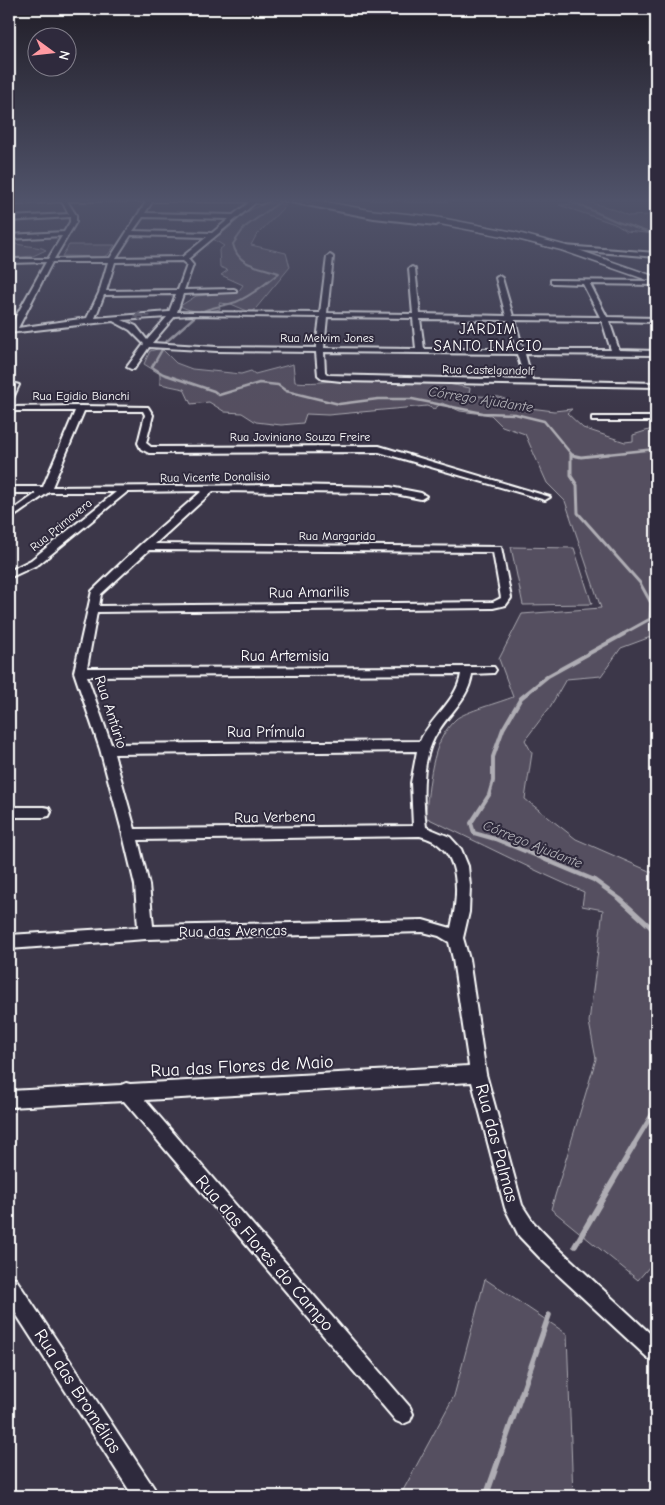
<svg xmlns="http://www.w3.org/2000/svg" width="665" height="1505" font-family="'Comic Neue',sans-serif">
	<rect width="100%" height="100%" fill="#3c3749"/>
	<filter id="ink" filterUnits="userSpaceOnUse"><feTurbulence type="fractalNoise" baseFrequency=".02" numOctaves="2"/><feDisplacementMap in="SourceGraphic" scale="10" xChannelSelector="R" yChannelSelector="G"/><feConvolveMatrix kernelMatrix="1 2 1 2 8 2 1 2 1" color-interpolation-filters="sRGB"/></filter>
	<g filter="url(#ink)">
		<!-- green -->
		<path fill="#555060" stroke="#aaa8b0" d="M568,199C580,199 619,209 628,216L650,215L656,218V234L626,231L615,224L559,205L577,204L565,200Z
			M274,203L286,205L256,236L251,245L286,253L290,267L252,313L231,304L219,303L220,309C207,312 192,313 180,306L196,296L238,292L243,285L221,275L228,270L220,267L219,250L224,246L213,239C237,226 244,205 274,203Z
			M9,243L42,248L46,250L33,256L9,258Z
			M69,245H115L108,255L102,257L62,256Z
			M161,348L176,363L192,369L241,374L251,371L255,374L293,364L295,382C317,384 337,380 359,378C397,376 434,381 470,388L469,393L478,396L499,397L530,408L554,411L572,409L567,413L583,428L625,442L633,441V435L652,429L656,432V474L650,476L652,494L656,501V635L621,648L601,676L566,679L550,707L525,740L532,753L525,799L576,839L656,874V1259L638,1280L551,1209L596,1059L589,1022L603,910L582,906L584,892C530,869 478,842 425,817C430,786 430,742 456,719C464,712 501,702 513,697L499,659L522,614L601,608L565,501L547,483L525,434L502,426L491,415L460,411L442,403L434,409L427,406L328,415L306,414L303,423L281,425L256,422L242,413L225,412L209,402L191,404L184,389L160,384V374L144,364L150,351Z
			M511,547L574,548L592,604L523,605Z
			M485,1279L567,1334L573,1496H400L454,1396Z"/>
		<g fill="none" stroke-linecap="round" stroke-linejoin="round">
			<!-- stream-far5 -->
			<path stroke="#afadb4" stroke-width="2" d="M368,199L420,202L479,199
				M566,199L618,222L656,235
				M198,313C211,307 224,306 236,302C252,296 266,283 279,273C260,266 238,267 233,244L245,227L284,199"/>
			<!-- stream-far4 -->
			<path stroke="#afadb4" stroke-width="2.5" d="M201,311L167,341L152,367L163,374L214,391L219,395L259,383L278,385L286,391L339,404L378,399H412L483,413L515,414L544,421L572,455
				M597,455L656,449"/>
			<!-- stream-far3 -->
			<path stroke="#afadb4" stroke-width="3" d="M571,454V476L577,485L578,513L640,583L651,603L650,619L621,635
				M572,455L581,457L609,454"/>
			<!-- stream-far2 -->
			<path stroke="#afadb4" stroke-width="4" d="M549,861L495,839L474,833L471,823L489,795L493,781V757L503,729L521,698L548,676L624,634"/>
			<!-- stream-far1 -->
			<path stroke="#afadb4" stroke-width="4.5" d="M546,860L594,880L620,899L656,932
				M633,1146L656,1108"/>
			<!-- stream -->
			<path stroke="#afadb4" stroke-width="5.5" d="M575,1246L634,1145
				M486,1496L549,1315"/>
			<defs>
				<path id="street" d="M57,199L67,201L76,215V222L54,259L110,258L148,199H154L145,213L233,215L251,201H255V203L188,259L193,265L184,290L234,289L236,290V292L183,294L177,312L320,313L327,257L330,255L333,257L327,313L413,314L409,269L412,267L415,269L420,314L506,316L496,278L499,276L502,278L513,316L600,317L583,284L553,283L551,282V280L656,281V285L590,284L607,317L656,318V322L609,321L619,350L656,351V355L525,354L532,380L656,383V387L341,381L323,379L318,375L316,352L217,351L149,347L134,369H131L127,367L144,344L130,330L113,321L9,333V329L46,262L9,263V259H48L62,236L9,239V235L64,232L70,222V217L9,221V217L69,214L63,203ZM143,217L229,219L212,233L133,231ZM131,235L207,237L182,257L116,258ZM182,261L187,265L178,290L106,291L115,262ZM52,262H108L99,293L87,318L18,328ZM176,294L169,312L95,318L104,295ZM190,315L320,317L316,348L217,347L152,343L175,316ZM167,317L147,340L136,326L122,320ZM327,317L413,318L416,349L324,348ZM420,319L508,320L516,349H424ZM515,320L602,321L611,350H523ZM324,352L517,354L525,380L328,375L325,372Z
					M275,199H285L439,223L436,225L374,218Z
					M564,246L656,253V257L562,249Z
					M12,383L19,385L13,398L9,400V390Z
					M81,406L148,407L153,415L146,443L151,447L379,446L550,497L545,500L542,499L379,452L149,453L141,449L138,443L145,415L143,411H84L52,487L282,485L390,487L421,493L426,496L421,499L390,493L213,491L155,544L501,547L511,598L506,605L493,608L97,612L87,668L494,667L496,670L494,673L472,674C469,698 451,711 439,730C421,755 422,796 426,827L450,837L461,849L468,866L470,886L469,912L463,938L469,959L486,1074L522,1205L533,1222L555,1245L656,1339V1362L649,1359L541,1259L519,1236L505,1208L472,1082L145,1100L410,1407L413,1414L410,1421L403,1424L396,1421L124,1101L9,1107V1091L121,1085L126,1083L130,1084L469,1066L453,959L449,942L439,936L423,932L146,939L9,949V935L138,927L135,885L123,835L100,749L74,672L92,591L140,545L202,491L127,492L39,564L9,578V571L31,560L116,492H49L9,520V513L37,493H9V487H43L75,411H9V407ZM149,550L493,552L501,598L493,602L99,606L101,594ZM461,674C457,701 431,717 420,741L111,744L87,676ZM417,751L411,783L413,826L135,829L114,754ZM420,836C463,846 459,894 451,928L423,920L153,926L149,885L138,840Z
					M592,417H656V421H592Z
					M9,807H44L49,808L51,812L49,816L44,817H9Z
					M9,1276L16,1279L154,1488L157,1496H133L9,1303Z"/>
				<path id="secondary" d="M38,199H274L260,204L252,202L71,201L9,205V200Z
					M294,199H309L369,210L435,217L514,232L567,246L656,277V283L561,250L513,238L435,223L369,216Z"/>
			</defs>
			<!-- street casing -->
			<use href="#street" stroke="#fff" stroke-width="4"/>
			<!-- secondary casing -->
			<use href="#secondary" stroke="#fff" stroke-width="3"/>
			<!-- street -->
			<use href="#street" fill="#2f2a3d" fill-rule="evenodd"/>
			<!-- secondary -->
			<use href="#secondary" fill="#2f2a3d" fill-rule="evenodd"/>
		</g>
		<!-- one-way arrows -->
		<defs><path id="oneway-shaft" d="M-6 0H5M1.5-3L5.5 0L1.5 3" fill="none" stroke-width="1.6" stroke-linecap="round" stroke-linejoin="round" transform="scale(1.25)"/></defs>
		<use stroke="#6d6a77" href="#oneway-shaft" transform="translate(142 316) rotate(178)"/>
	</g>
	<!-- sky -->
	<linearGradient id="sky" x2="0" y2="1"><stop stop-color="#211e28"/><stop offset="0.49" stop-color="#50536a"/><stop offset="1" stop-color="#50536a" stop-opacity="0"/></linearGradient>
	<rect width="665" height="409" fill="url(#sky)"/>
	<g text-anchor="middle" stroke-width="4" stroke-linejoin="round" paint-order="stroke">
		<!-- far-street labels -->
		<g font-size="12" fill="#fff" stroke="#2f2a3d">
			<text x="327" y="342">Rua Melvim Jones</text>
			<text transform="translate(488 370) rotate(1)" y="4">Rua Castelgandolf</text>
			<text x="81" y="400">Rua Egidio Bianchi</text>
			<text x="300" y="441">Rua Joviniano Souza Freire</text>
			<text transform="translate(215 477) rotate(-1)" y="4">Rua Vicente Donalisio</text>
			<text transform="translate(61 525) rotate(-39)" y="4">Rua Primavera</text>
			<text x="337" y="540">Rua Margarida</text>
		</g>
		<!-- far-water labels -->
		<g font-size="14" font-style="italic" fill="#b5b4ba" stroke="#2f2a3d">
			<text transform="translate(481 399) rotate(9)" y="5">Córrego Ajudante</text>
			<text transform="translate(533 844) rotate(22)" y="5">Córrego Ajudante</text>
		</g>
		<!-- far-quarter labels -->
		<g font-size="15" letter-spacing="1" fill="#fff" stroke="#2f2a3d">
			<text x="488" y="334">JARDIM<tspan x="488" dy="17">SANTO INÁCIO</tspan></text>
		</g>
		<!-- street labels -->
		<g font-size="15" fill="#fff" stroke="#2f2a3d">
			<text transform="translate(309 592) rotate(-1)" y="5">Rua Amarilis</text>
			<text x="285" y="661">Rua Artemisia</text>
			<text transform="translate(111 712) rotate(72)" y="5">Rua Antúrio</text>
			<text x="266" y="737">Rua Prímula</text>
			<text transform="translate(275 817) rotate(-1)" y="5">Rua Verbena</text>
			<text transform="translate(233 931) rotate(-1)" y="5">Rua das Avencas</text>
		</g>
		<!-- near-street labels -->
		<g font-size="18" fill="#fff" stroke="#2f2a3d">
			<text transform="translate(242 1066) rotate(-3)" y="6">Rua das Flores de Maio</text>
			<text transform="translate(497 1143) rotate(75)" y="6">Rua das Palmas</text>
			<text transform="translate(265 1253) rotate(49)" y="6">Rua das Flores do Campo</text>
			<text transform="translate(78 1391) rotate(57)" y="6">Rua das Bromélias</text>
		</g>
	</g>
	<!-- margin -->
	<rect width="665" height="1505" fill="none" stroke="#2f2a3d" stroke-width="30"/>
	<rect x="15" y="15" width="635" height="1475" fill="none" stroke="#fff" stroke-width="2" filter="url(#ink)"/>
	<!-- north arrow -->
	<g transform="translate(52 52) rotate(105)"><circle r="24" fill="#2f2a3d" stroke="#827f8b"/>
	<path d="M0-4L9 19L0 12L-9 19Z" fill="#ff9aa2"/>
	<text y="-8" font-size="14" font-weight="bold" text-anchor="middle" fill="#ffffff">N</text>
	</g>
</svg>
